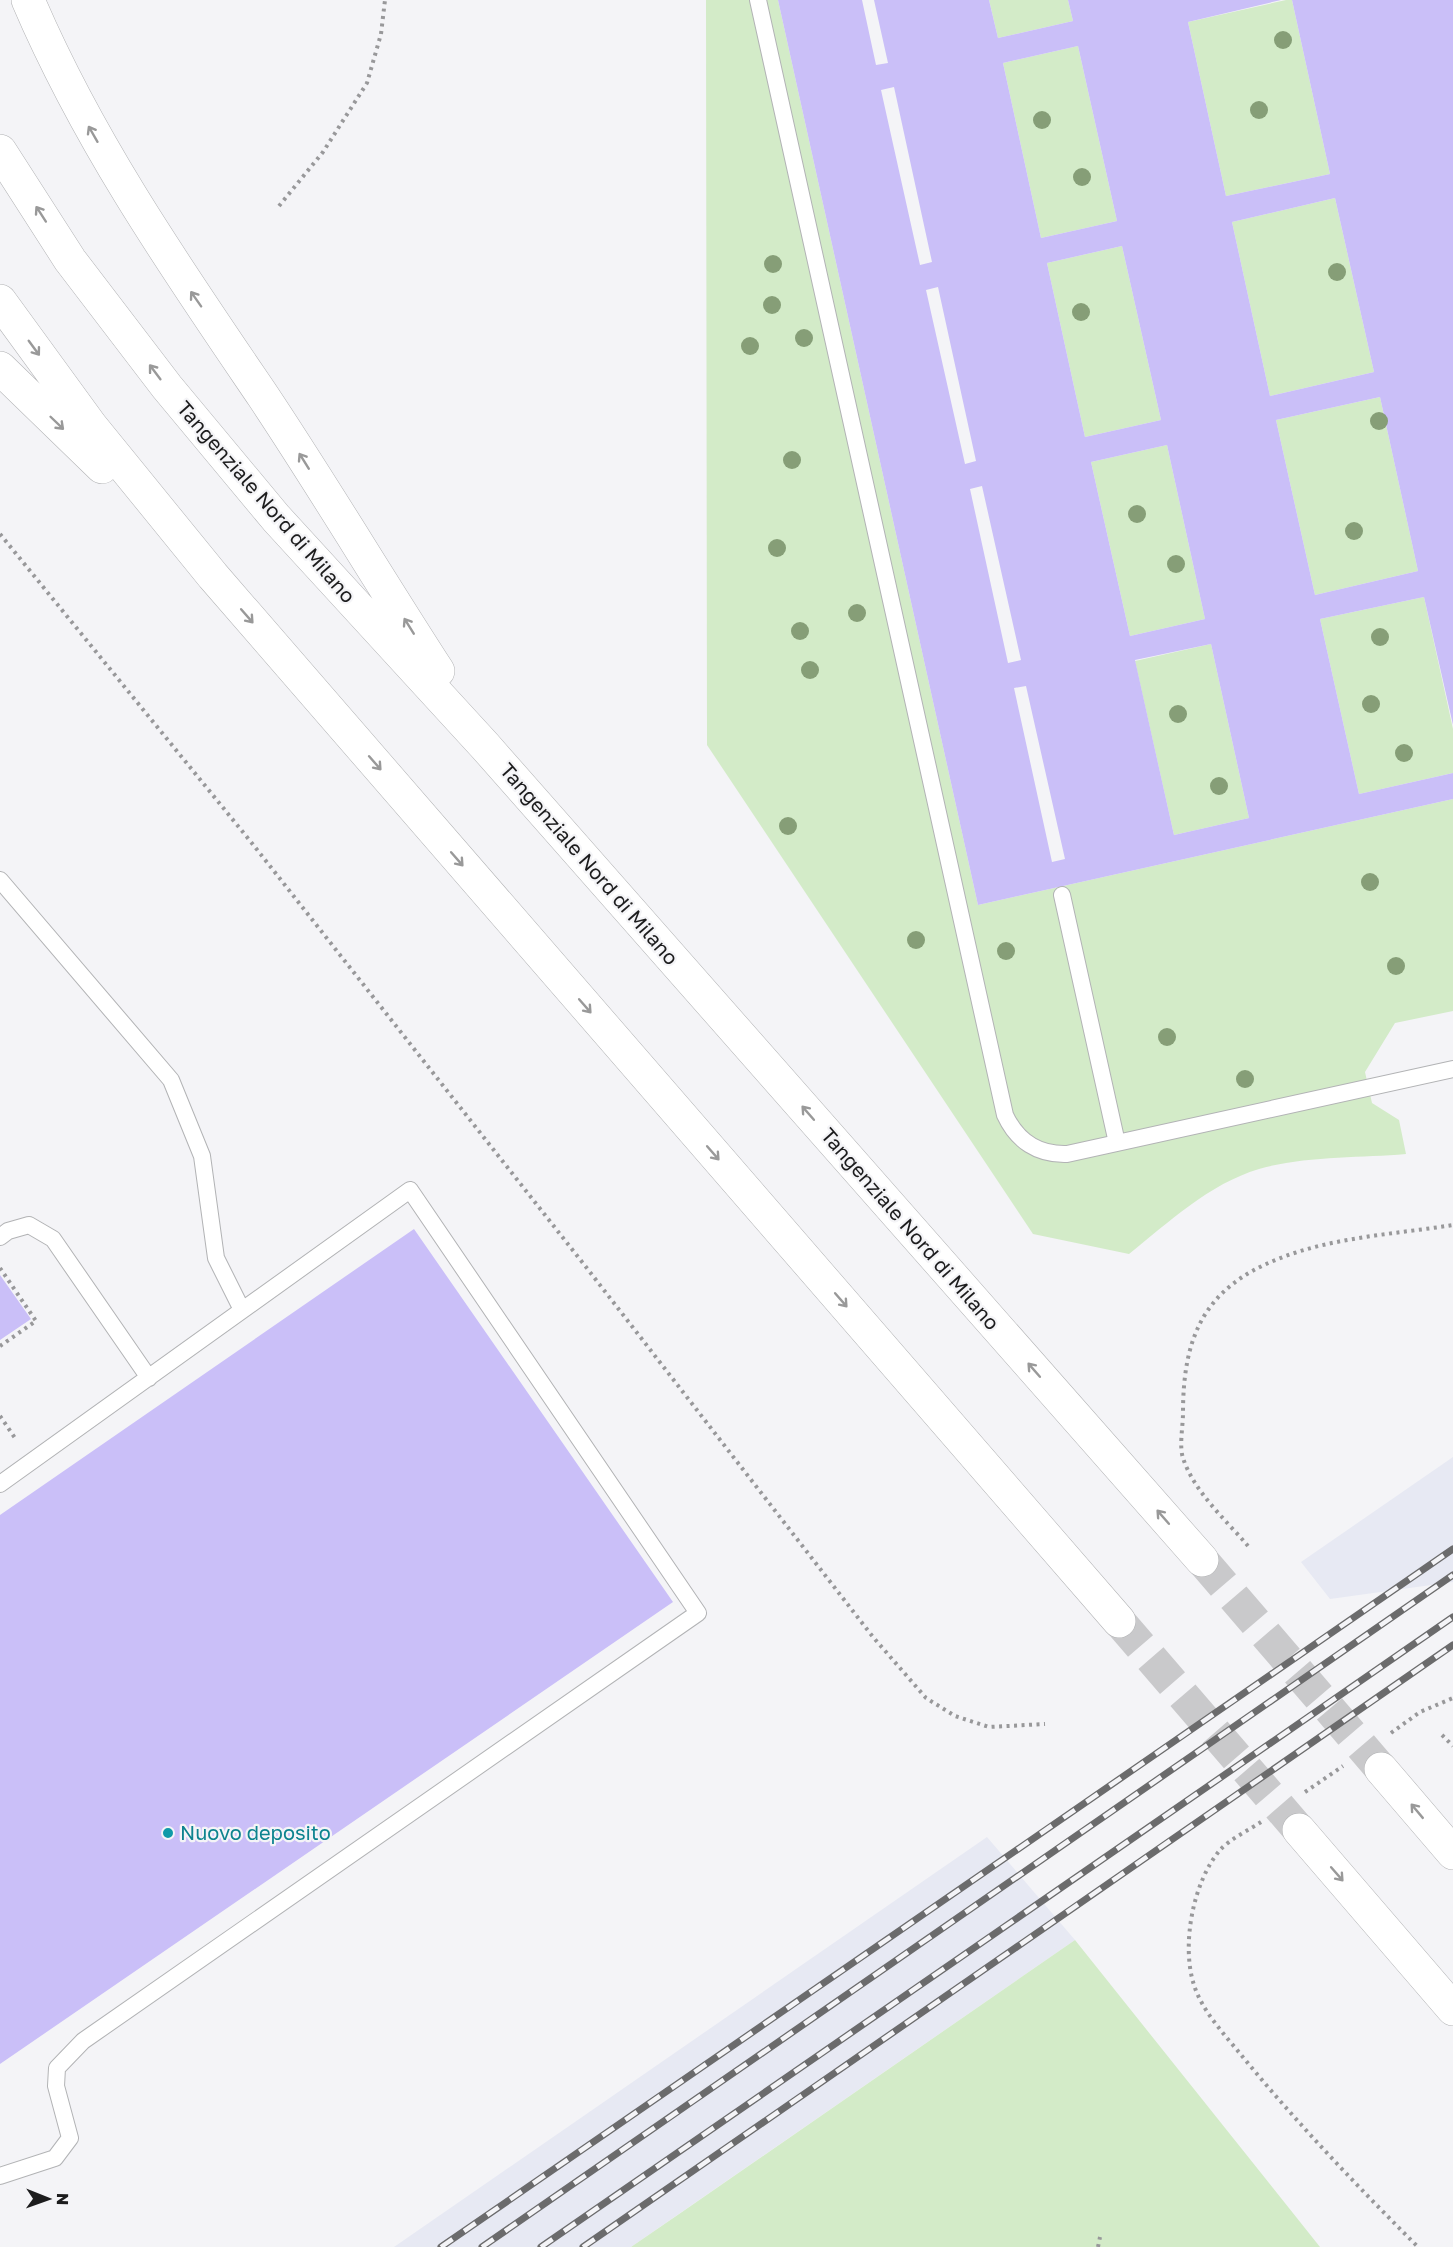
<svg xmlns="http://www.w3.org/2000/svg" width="1453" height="2247" font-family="'Golos Text',sans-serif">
	<rect width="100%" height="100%" fill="#f4f4f7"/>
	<!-- built -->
	<path fill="#e7e9f3" d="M1453,1457V1582L1330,1599L1301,1562Z
		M987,1837L1075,1940L631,2247H394Z"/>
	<!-- green -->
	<path fill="#d3ebc8" d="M706,0H778L978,905L1453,799V1011L1395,1023L1365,1072L1372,1103L1399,1120L1406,1154C1360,1158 1303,1156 1259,1169C1209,1184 1169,1222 1129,1254L1033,1234L707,745Z
		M989,0H1068L1073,21L998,38Z
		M1286,0H1292L1330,174L1226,196L1188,22Z
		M1078,46L1117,221L1041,238L1003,63Z
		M1335,198L1374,372L1270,396L1232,222Z
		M1122,246L1161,420L1085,437L1047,263Z
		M1380,397L1418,571L1315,595L1276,420Z
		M1167,445L1205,619L1130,636L1091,462Z
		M1424,597L1453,729V773L1359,794L1320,619Z
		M1211,644L1249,818L1174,835L1135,661Z
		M1075,1940L1320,2247H631L682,2212Z"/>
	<!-- building -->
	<path fill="#cabff8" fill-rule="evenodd" d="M778,0H862L876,65L888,63L874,0H989L998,38L1073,21L1068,0H1281L1188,22L1226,196L1330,174L1292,0H1453V725L1424,597L1320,619L1359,794L1453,773V799L978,905ZM1078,46L1117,221L1041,238L1003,63ZM894,87L932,262L920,265L881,90ZM1335,198L1374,372L1270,396L1232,222ZM1122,246L1161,420L1085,437L1047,263ZM938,287L976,461L965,464L926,290ZM1380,397L1418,571L1315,595L1276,420ZM1167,445L1205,619L1130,636L1091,462ZM982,486L1021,660L1008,663L970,489ZM1211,644L1249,818L1174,835L1135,660ZM1026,686L1065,859L1052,862L1014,688Z
		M414,1229L673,1602L0,2064V1515Z
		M0,1275L31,1319L0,1340Z"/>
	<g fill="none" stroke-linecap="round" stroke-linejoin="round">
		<!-- highway-tunnel -->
		<path stroke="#c9c9cb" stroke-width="33" stroke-dasharray="33 16" stroke-linecap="butt" d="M1202,1560L1381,1769
			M1119,1621L1299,1830"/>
		<defs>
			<path id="lane" d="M758,0L1005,1115C1017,1141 1038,1155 1067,1154L1453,1069
				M0,880L171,1080L202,1156L216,1258L242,1310
				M1062,895L1117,1143
				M0,1237L8,1231L29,1225L53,1239L149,1378
				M0,1484L410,1190L698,1613L83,2041L57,2068L56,2086L70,2138L55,2158L0,2176"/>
			<path id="highway" d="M28,0C89,143 176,268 263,396C323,486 379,580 438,671
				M0,151L70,260L167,387L276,518L485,746L1202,1560
				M0,301L91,426L213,576L1119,1621
				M0,368L102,467
				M1381,1769L1453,1853
				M1299,1830L1453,2009"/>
		</defs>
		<!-- lane casing -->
		<use href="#lane" stroke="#b2b3b5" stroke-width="18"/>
		<!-- highway casing -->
		<use href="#highway" stroke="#b2b3b5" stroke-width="34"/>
		<!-- path -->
		<path stroke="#98989a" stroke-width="4" stroke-dasharray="3 4.5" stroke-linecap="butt" d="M279,206L323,152L367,83L381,34L385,0
			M0,534L251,842L586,1267L873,1637L926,1698L955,1716L989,1727L1045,1724
			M0,1268L36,1321L0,1346
			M0,1416L15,1438
			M1248,1546C1226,1520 1194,1492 1183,1458C1179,1446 1183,1426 1183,1413C1183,1337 1204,1288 1278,1259C1332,1237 1396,1234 1453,1225
			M1391,1733L1420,1712L1453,1698
			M1442,1735L1453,1746
			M1305,1792L1343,1766
			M1261,1822C1249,1830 1230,1839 1220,1850C1193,1882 1181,1945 1194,1985C1202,2011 1225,2035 1242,2056C1297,2123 1357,2186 1418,2247
			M1098,2247L1100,2237"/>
		<!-- lane -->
		<use href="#lane" stroke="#fff" stroke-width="16"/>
		<!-- highway -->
		<use href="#highway" stroke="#fff" stroke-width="33"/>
		<defs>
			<path id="rail" d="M441,2247L1453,1549
				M482,2247L1453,1575
				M541,2247L1453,1617
				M583,2247L1453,1645"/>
		</defs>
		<!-- rail casing -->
		<use href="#rail" stroke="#6b6b6c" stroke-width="7"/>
		<!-- rail -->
		<use href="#rail" stroke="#f4f4f7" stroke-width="4.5" stroke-dasharray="14" stroke-linecap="butt"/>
	</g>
	<!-- trees -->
	<g fill="#869e77">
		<circle cx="1283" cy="40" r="9"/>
		<circle cx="1259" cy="110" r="9"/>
		<circle cx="1042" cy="120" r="9"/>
		<circle cx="1082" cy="177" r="9"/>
		<circle cx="773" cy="264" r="9"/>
		<circle cx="1337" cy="272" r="9"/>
		<circle cx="772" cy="305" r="9"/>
		<circle cx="1081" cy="312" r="9"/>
		<circle cx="804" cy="338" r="9"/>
		<circle cx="750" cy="346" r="9"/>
		<circle cx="1379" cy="421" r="9"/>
		<circle cx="792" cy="460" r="9"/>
		<circle cx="1137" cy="514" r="9"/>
		<circle cx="1354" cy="531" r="9"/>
		<circle cx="777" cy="548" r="9"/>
		<circle cx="1176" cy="564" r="9"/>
		<circle cx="857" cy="613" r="9"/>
		<circle cx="800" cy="631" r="9"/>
		<circle cx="1380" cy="637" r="9"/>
		<circle cx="810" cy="670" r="9"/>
		<circle cx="1371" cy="704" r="9"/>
		<circle cx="1178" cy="714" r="9"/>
		<circle cx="1404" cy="753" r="9"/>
		<circle cx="1219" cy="786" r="9"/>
		<circle cx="788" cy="826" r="9"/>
		<circle cx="1370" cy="882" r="9"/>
		<circle cx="916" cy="940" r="9"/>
		<circle cx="1006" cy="951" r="9"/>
		<circle cx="1396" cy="966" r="9"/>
		<circle cx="1167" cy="1037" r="9"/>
		<circle cx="1245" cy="1079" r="9"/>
	</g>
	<!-- one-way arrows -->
	<defs><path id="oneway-shaft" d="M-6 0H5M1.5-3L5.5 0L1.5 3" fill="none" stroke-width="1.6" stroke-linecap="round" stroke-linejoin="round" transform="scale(1.5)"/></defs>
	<g stroke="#999">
		<use href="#oneway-shaft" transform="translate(93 134) rotate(-120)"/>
		<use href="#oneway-shaft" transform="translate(41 214) rotate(-123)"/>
		<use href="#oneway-shaft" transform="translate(196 299) rotate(-125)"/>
		<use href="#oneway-shaft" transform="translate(34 348) rotate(54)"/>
		<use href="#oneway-shaft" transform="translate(155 372) rotate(-127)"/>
		<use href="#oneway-shaft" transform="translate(57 423) rotate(44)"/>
		<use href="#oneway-shaft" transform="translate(304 461) rotate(-122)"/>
		<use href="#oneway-shaft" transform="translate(247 616) rotate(49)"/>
		<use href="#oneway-shaft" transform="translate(409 626) rotate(-122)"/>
		<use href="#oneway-shaft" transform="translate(375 763) rotate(49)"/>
		<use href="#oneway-shaft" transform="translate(457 859) rotate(49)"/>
		<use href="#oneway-shaft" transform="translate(585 1006) rotate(49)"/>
		<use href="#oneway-shaft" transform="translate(808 1113) rotate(-131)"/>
		<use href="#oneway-shaft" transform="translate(713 1153) rotate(49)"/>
		<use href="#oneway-shaft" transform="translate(841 1300) rotate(49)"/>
		<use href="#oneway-shaft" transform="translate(1034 1370) rotate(-131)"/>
		<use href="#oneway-shaft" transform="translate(1163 1517) rotate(-131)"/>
		<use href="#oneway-shaft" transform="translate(1417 1811) rotate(-130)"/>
		<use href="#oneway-shaft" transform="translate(1337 1874) rotate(49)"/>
	</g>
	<!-- markers -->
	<circle fill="#0f9aa8" stroke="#f4f4f7" stroke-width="2" cx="168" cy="1833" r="6"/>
	<g text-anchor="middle" stroke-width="4.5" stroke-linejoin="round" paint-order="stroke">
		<!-- street labels -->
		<g font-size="20" fill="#1c1c1d" stroke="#f4f4f7">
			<text transform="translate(266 502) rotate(49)" y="7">Tangenziale Nord di Milano</text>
			<text transform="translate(589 864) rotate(49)" y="7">Tangenziale Nord di Milano</text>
			<text transform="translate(910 1229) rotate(49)" y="7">Tangenziale Nord di Milano</text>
		</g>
		<!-- culture labels -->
		<g font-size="20" fill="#0d838f" stroke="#f4f4f7" text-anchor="start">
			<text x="180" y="1840">Nuovo deposito</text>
		</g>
	</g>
	<!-- north arrow -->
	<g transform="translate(48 2199) rotate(91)" stroke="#f4f4f7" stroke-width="4.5" paint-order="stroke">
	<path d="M0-4.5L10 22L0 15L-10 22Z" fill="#1c1c1d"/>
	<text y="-9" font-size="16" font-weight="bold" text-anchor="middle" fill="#1c1c1d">N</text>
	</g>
</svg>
